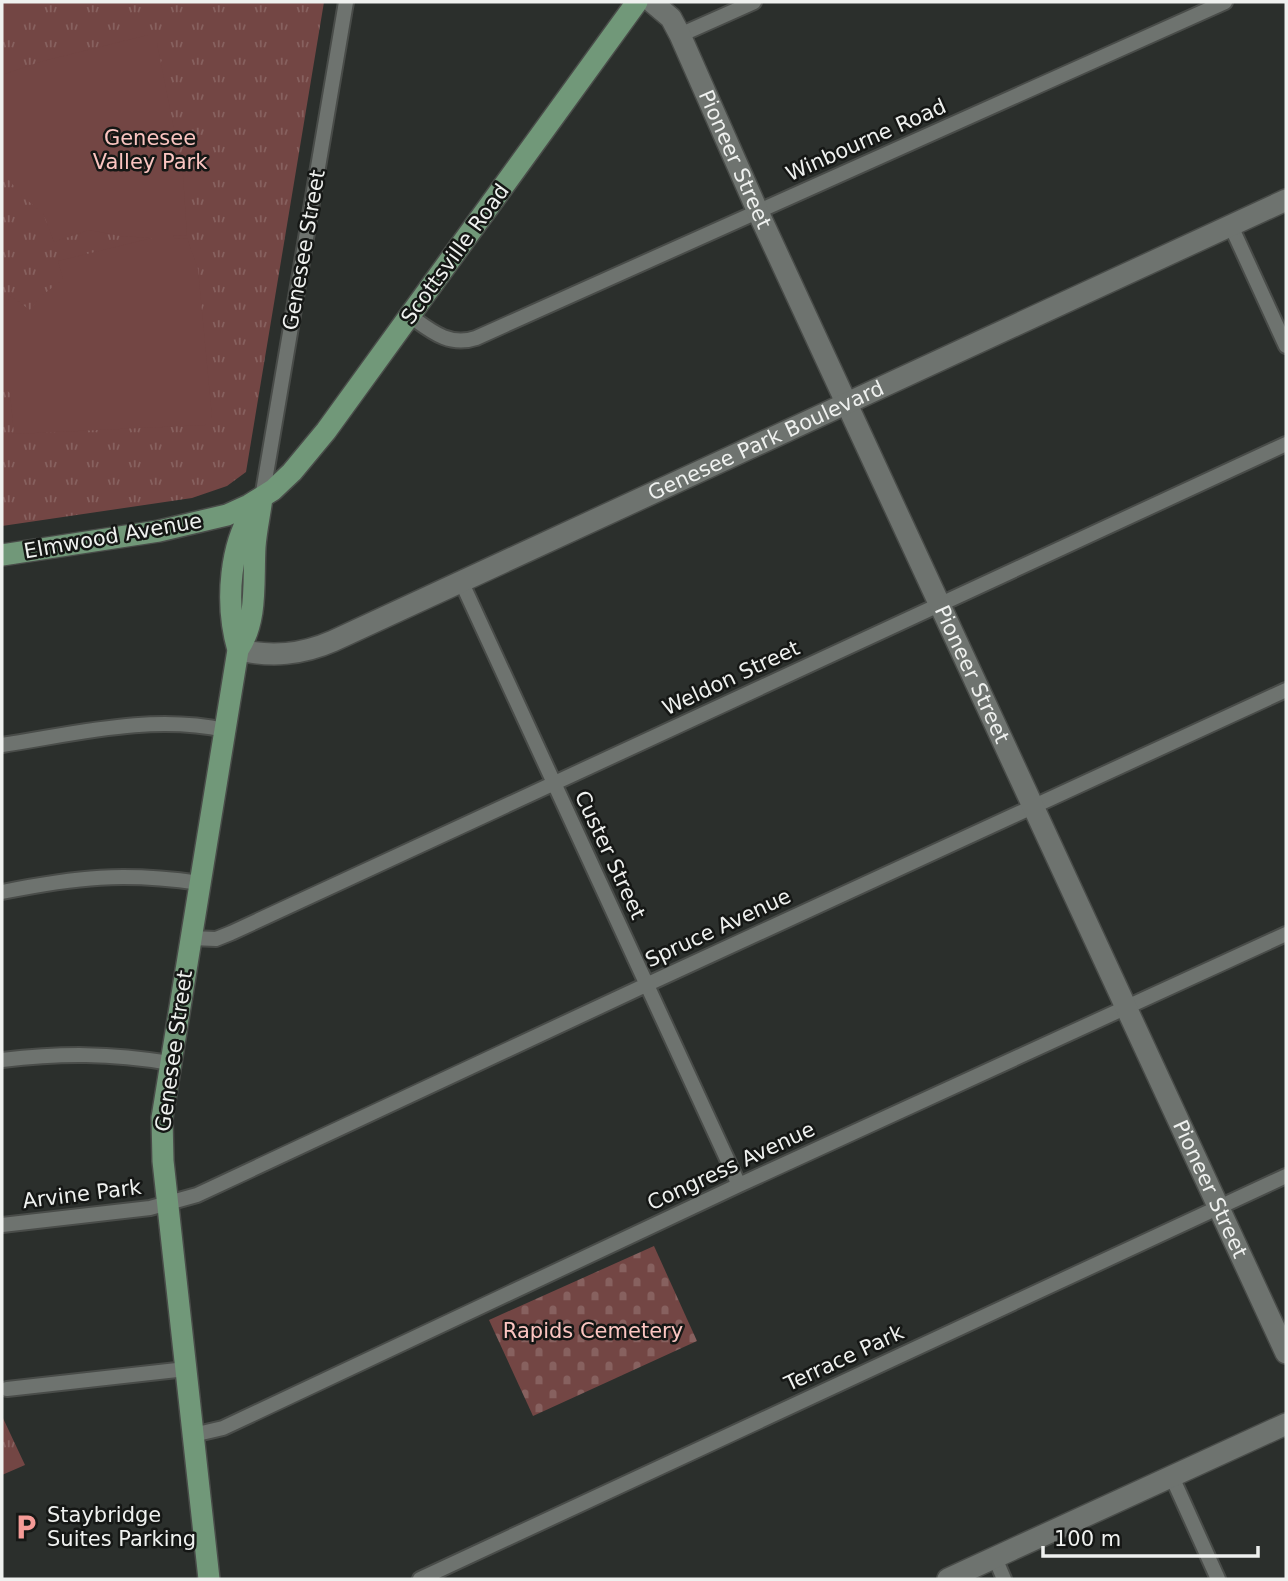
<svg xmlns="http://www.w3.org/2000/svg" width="1288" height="1581" font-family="'DejaVu Sans',sans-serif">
	<defs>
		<pattern id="grass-tufts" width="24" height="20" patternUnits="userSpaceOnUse" patternTransform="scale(1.75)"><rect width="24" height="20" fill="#734644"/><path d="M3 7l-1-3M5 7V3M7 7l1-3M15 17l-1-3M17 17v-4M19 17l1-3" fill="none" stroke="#87615f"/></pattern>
		<pattern id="cemetery-stones" width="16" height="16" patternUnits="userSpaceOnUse" patternTransform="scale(1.75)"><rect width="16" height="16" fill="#734644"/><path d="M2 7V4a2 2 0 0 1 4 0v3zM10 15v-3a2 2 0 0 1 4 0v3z" fill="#87615f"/></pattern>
	</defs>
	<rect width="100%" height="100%" fill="#2b2f2c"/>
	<!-- grass -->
	<path fill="url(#grass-tufts)" d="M2,2H324L246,472L227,486L192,498L2,526Z
		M2,1416L25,1465L2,1475Z"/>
	<!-- cemetery -->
	<path fill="url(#cemetery-stones)" d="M654,1246L697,1341L533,1416L489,1320Z"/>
	<!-- pitch -->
	<path fill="#734644" d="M2,2H41L46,12L2,34Z
		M148,35L157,43L183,175L187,235L173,236L175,239L187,238L198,269L212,417L205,425L14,434L10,393L2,387V309L11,296L30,310L39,298L63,279L58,261L152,238L120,236L89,230L54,242L43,213L22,196L2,171V75L43,61Z"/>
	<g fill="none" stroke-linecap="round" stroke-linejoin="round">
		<defs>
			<path id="street" d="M680,35L754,2
				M1231,226L1286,346
				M410,316C431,331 449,347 476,338L1225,2
				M262,498L346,2
				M461,581L739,1185
				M2,745C75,734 151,714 225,730
				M2,892C77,877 123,872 200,883
				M191,938L216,939L231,933L1286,444
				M2,1060C62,1053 110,1053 170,1063
				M2,1225L150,1208L197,1195L648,984L1286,690
				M7,1389L186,1369
				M193,1435L223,1428L739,1185L1286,934
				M1172,1477L1218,1579
				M995,1558L1004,1579
				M420,1579L1286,1176"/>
			<g id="secondary">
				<path id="s1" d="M652,2L671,18L680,35L758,212L1286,1353"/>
				<path id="s2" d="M238,650C272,657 301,655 333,641L1286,200"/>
				<path d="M948,1579L1286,1424"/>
			</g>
			<path id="primary" d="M2,555L159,531L227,515L249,505L273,490L292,472L326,431L637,2
				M238,650C225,605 228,540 259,502
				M209,1579L163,1161L162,1118L238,650C258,621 253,582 255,547C256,531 260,514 262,498"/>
		</defs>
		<!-- street casing -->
		<use href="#street" stroke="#494c49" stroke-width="18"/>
		<!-- secondary casing -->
		<use href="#secondary" stroke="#494c49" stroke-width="24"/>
		<!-- primary casing -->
		<use href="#primary" stroke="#494c49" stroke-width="24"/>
		<!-- street -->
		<use href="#street" stroke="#6e736f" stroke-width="14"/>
		<!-- secondary -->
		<use href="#secondary" stroke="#6e736f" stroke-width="21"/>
		<!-- primary -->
		<use href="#primary" stroke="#719879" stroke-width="21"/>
	</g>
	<!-- icons -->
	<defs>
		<symbol id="parking-bare" viewBox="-9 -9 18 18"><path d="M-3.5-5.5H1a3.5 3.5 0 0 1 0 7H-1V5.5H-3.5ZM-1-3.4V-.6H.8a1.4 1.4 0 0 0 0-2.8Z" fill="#f59b97" stroke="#151715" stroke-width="2.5" paint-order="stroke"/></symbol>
	</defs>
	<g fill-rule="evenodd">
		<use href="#parking-bare" x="7" y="1508" width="38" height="38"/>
	</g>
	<g text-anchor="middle" stroke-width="5" stroke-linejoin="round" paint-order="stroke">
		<!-- park labels -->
		<g font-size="21" fill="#fbc5c1" stroke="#151715">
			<text x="150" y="145">Genesee<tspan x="150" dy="24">Valley Park</tspan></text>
			<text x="593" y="1338">Rapids Cemetery</text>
		</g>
		<!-- street labels -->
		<g font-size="21" fill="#eff1ef" stroke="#151715">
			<text transform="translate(866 140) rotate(-24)" y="7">Winbourne Road</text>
			<text dy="7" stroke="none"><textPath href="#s1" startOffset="180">Pioneer Street</textPath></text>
			<text transform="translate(304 250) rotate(-80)" y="7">Genesee Street</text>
			<text transform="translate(455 254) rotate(-54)" y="7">Scottsville Road</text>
			<text dy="7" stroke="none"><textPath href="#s2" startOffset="574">Genesee Park Boulevard</textPath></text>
			<text transform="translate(113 536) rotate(-10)" y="7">Elmwood Avenue</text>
			<text dy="7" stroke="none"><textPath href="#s1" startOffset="747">Pioneer Street</textPath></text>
			<text transform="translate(731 678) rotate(-25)" y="7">Weldon Street</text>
			<text transform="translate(610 855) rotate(65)" y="7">Custer Street</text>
			<text transform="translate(718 928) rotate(-25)" y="7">Spruce Avenue</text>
			<text transform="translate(174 1051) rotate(-82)" y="7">Genesee Street</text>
			<text transform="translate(731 1166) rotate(-25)" y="7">Congress Avenue</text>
			<text dy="7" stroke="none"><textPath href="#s1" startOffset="1314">Pioneer Street</textPath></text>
			<text transform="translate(82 1194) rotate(-7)" y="7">Arvine Park</text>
			<text transform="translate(844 1358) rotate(-25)" y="7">Terrace Park</text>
		</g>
		<!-- poi labels -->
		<g font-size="21" fill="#eff1ef" stroke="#151715" text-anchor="start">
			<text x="47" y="1522">Staybridge<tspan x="47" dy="24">Suites Parking</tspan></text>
		</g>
	</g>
	<!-- border -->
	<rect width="1288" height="1581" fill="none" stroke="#eff1ef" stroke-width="7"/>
	<!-- scale -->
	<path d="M1043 1546v10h215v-10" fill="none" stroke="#eff1ef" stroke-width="3.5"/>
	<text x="1054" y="1546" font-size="21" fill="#eff1ef" stroke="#151715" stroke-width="5" paint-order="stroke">100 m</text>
</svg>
